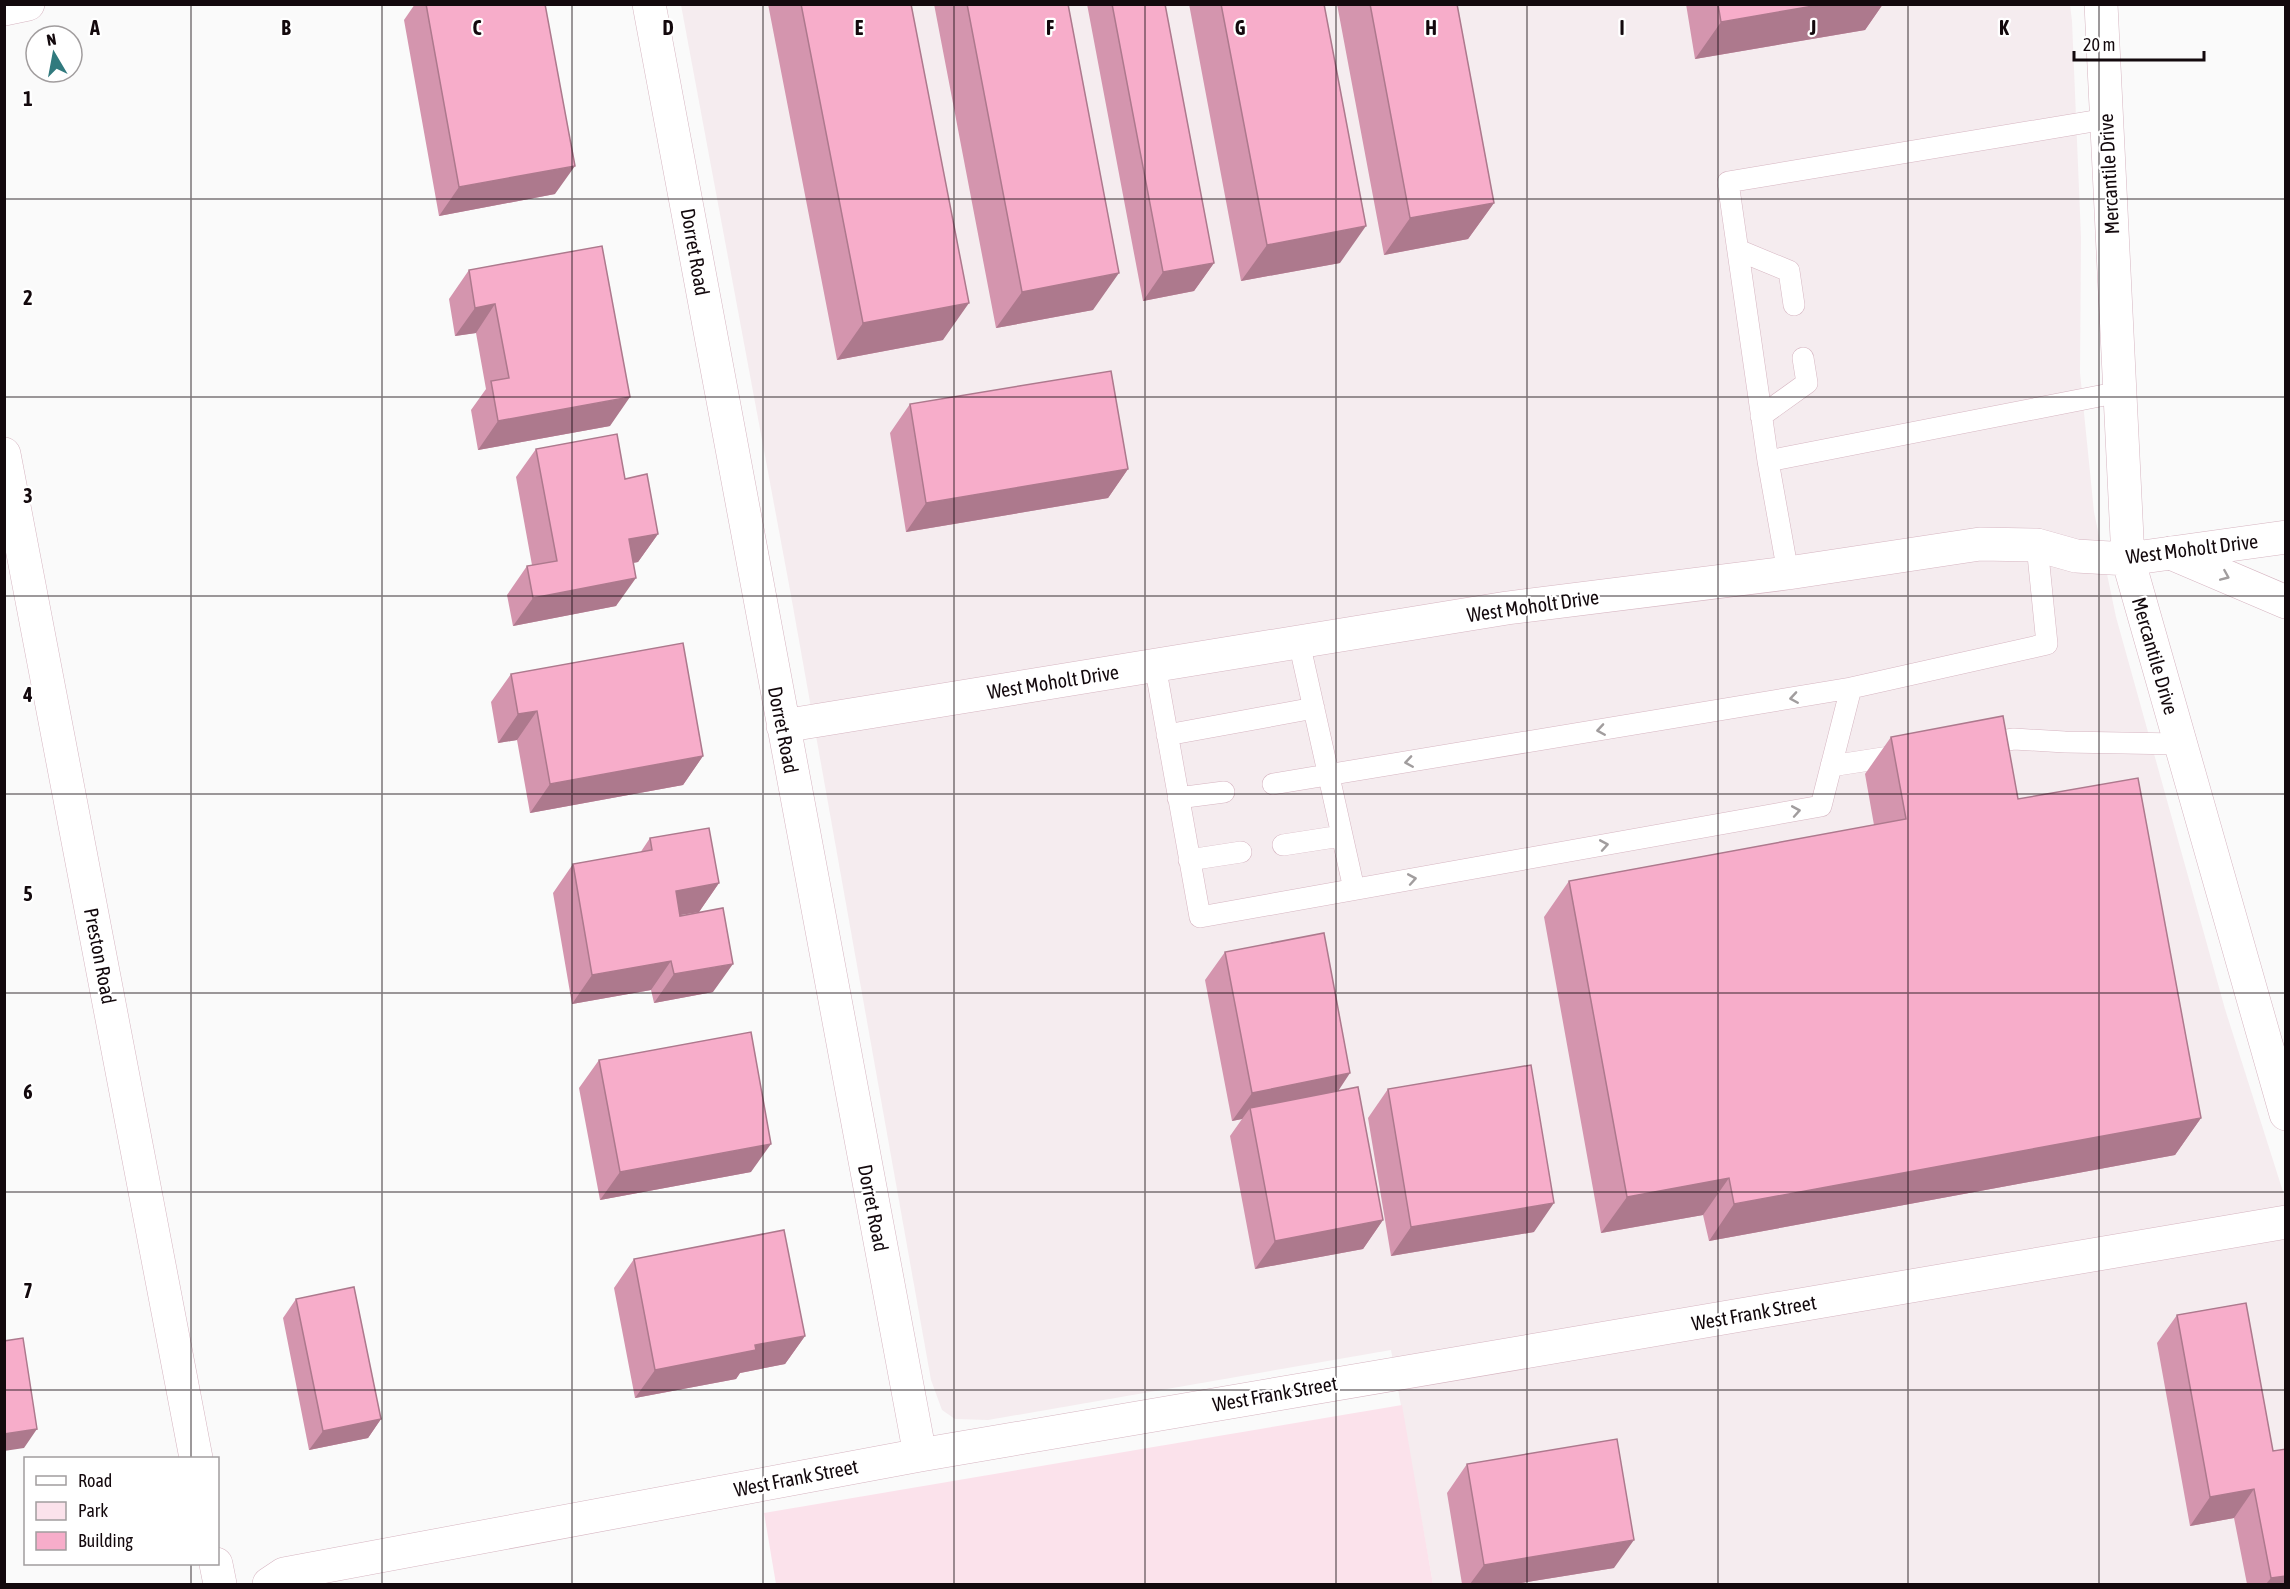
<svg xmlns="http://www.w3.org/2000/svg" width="2290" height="1589" font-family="'Asap Condensed',sans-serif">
	<rect width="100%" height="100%" fill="#fafafa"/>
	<!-- built -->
	<path fill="#f5ecef" d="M681,5H2070L2072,21L2081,237L2080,373L2094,512L2116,617L2225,1009L2285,1198V1584H1433L1391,1350L988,1420L955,1419L942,1410L931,1380L790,590Z"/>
	<!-- green -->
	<path fill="#fbe2eb" d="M1402,1405L1433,1584H776L764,1513Z"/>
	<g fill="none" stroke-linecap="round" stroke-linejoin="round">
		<defs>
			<path id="service" d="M1738,250L1789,271L1794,305
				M1761,416L1807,383L1803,358
				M1768,461L2120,392
				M1788,573L1768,461L1728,182L2106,119
				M1299,642L1354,889
				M1155,665L1200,917L1821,806L1851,688
				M1167,735L1314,708
				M1980,744L2014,739L2065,742L2180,744
				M1831,766L1902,755
				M1273,784L1851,688L2047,644L2037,545
				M1178,798L1224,792
				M1283,845L1341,836
				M1189,860L1241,852"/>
			<path id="minor" d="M649,4L920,1455
				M2101,4L2128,559L2286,1114
				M4,9L28,4
				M4,454L196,1458
				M783,726L1507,608L1788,573L1980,544L2037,545L2076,556L2128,559L2286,537
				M216,1564L220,1584
				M269,1584L284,1574L920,1455L2286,1222"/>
			<path id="primary" d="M2171,553L2286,602"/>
		</defs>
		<!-- service casing -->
		<use href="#service" stroke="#d6b5c1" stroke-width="22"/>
		<!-- minor casing -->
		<use href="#minor" stroke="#d6b5c1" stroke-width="34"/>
		<!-- primary casing -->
		<use href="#primary" stroke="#d6b5c1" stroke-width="34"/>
		<!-- service -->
		<use href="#service" stroke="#fff" stroke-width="21"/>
		<!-- minor -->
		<use href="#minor" stroke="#fff" stroke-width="33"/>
		<!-- primary -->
		<use href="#primary" stroke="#fff" stroke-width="33"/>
	</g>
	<!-- wall -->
	<path fill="#d495ae" d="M415,4H545L555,194L439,216L404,20Z
		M768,4H911L943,340L837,360Z
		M934,4H1068L1093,310L996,328Z
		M1087,4H1165L1214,263L1194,291L1143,301Z
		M1189,4H1324L1340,263L1241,281Z
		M1337,4H1457L1494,203L1468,239L1384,255Z
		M1686,4H1883L1865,30L1695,59Z
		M469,270L610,426L478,450L471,410L486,389L476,333L455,336L449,299Z
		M910,404L1128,469L1108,498L906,532L890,433Z
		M536,449L625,479L658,534L638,562L633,563L616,606L513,626L507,595L527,566L532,565L516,477Z
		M511,674L703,756L683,785L530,813L517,740L498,743L491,702Z
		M1891,737L2018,799L2201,1118L2175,1155L1709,1241L1703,1215L1601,1233L1544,917L1569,881L1874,825L1865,774Z
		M650,838L719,883L699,912L680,915L713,992L654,1003L651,990L572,1004L553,893L573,864L640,853Z
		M1225,952L1338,1091L1383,1220L1363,1249L1255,1269L1230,1136L1242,1119L1232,1121L1205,980Z
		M599,1060L751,1172L600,1200L579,1088Z
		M1388,1089L1534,1232L1391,1256L1368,1118Z
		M634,1259L805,1336L785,1364L740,1373L736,1379L635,1398L614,1288Z
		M296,1299L381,1419L368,1438L309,1450L283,1318Z
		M2246,1303L2286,1584H2247L2234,1518L2190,1526L2157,1343L2177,1315Z
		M1467,1464L1614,1568L1515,1584H1462L1447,1493Z"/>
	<!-- shaded-wall -->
	<path fill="#ad798d" d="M1825,4H1883L1865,30L1695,59L1721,22Z
		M575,166L555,194L439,216L459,187Z
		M1494,203L1468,239L1384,255L1410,218Z
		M1366,226L1340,263L1241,281L1267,245Z
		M1214,263L1194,291L1143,301L1163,272Z
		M1119,273L1093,310L996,328L1022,292Z
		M969,303L943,340L837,360L863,323Z
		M495,304L476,333L455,336L475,308Z
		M630,397L610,426L478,450L498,421Z
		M1128,469L1108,498L906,532L926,503Z
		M658,534L638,562L609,567L629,539Z
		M636,578L616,606L513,626L533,598Z
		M537,711L517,740L498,743L518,714Z
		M703,756L683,785L530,813L550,784Z
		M719,883L699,912L656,919L676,891Z
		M671,961L651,990L572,1004L592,975Z
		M733,964L713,992L654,1003L674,974Z
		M1350,1073L1331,1102L1250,1108L1242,1119L1232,1121L1252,1093Z
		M2201,1118L2175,1155L1709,1241L1734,1204Z
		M771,1144L751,1172L600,1200L620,1172Z
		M1729,1178L1703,1215L1601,1233L1627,1197Z
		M1554,1203L1534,1232L1391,1256L1411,1227Z
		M1383,1220L1363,1249L1255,1269L1275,1241Z
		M805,1336L785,1364L740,1373L736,1379L635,1398L655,1370L755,1345Z
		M381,1419L368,1438L309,1450L323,1431Z
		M37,1429L24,1448L4,1451V1434Z
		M2254,1489L2234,1518L2190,1526L2210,1497Z
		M1634,1540L1614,1568L1515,1584H1470L1484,1565Z
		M2286,1576V1584H2266L2271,1578Z"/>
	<!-- building -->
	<path fill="#f7adca" stroke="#ad798d" stroke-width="1.5" d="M426,4H545L575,166L459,187Z
		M801,4H911L969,303L863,323Z
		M967,4H1068L1119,273L1022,292Z
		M1112,4H1165L1214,263L1163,272Z
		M1221,4H1324L1366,226L1267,245Z
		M1370,4H1457L1494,203L1410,218Z
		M1718,4H1825L1721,22Z
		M602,246L630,397L498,421L491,381L509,378L495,304L475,308L469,270Z
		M1111,371L1128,469L926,503L910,404Z
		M617,434L625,479L647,474L658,534L629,539L636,578L533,598L527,566L557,561L536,449Z
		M683,643L703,756L550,784L537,711L518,714L511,674Z
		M2003,716L2018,799L2138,778L2201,1118L1734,1204L1729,1178L1627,1197L1569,881L1906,819L1891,737Z
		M709,828L719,883L676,891L680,916L723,908L733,964L674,974L671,961L592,975L573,864L652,850L650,838Z
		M1324,933L1350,1073L1252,1093L1225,952Z
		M751,1032L771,1144L620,1172L599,1060Z
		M1531,1065L1554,1203L1411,1227L1388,1089Z
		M1358,1087L1383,1220L1275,1241L1250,1108Z
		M784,1230L805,1336L755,1345L756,1350L655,1370L634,1259Z
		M354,1287L381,1419L323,1431L296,1299Z
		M2246,1303L2273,1451L2286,1449V1576L2271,1578L2254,1489L2210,1497L2177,1315Z
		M23,1338L37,1429L4,1434V1341Z
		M1617,1439L1634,1540L1484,1565L1467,1464Z"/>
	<!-- one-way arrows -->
	<defs><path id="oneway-chevron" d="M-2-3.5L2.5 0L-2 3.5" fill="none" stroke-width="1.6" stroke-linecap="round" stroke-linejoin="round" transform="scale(1.5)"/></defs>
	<g stroke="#a19d9e">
		<use href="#oneway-chevron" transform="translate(2225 576) rotate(23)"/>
		<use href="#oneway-chevron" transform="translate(1794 698) rotate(171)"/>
		<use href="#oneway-chevron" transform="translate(1601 730) rotate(171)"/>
		<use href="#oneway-chevron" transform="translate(1409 762) rotate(171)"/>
		<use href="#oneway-chevron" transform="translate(1796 811) rotate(-10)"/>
		<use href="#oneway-chevron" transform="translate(1604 845) rotate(-10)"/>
		<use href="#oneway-chevron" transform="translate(1412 879) rotate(-10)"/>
	</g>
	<!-- grid -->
	<path fill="none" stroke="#13090d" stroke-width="1.5" stroke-opacity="0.55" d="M191,4V1458M382,4V1584M572,4V1584M763,4V1584M954,4V1584M1145,4V1584M1336,4V1584M1527,4V1584M1718,4V1584M1908,4V1584M2099,4V1584M4,199H2286M4,397H2286M4,596H2286M4,794H2286M4,993H2286M4,1192H2286M4,1390H2286M191,1564V1584"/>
	<g text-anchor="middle" stroke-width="4.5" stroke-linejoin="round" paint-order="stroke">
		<!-- street labels -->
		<g font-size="20" fill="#13090d" stroke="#fff">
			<text transform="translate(2109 174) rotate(-93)" y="7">Mercantile Drive</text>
			<text transform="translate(695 252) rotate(80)" y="7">Dorret Road</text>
			<text transform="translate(2192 549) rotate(-7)" y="7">West Moholt Drive</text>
			<text transform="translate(1533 606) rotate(-8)" y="7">West Moholt Drive</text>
			<text transform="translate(2155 656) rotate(74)" y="7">Mercantile Drive</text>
			<text transform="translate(1053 682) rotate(-9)" y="7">West Moholt Drive</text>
			<text transform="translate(783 730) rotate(79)" y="7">Dorret Road</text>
			<text transform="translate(100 956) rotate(79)" y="7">Preston Road</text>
			<text transform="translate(873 1208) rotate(79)" y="7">Dorret Road</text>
			<text transform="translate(1754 1313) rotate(-10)" y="7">West Frank Street</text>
			<text transform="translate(1275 1394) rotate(-10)" y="7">West Frank Street</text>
			<text transform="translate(796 1478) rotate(-11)" y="7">West Frank Street</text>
		</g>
	</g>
	<g font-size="20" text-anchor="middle" font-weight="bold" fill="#13090d" stroke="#fff" stroke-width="4.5" stroke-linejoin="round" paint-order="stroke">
		<text x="95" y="35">A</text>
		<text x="286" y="35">B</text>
		<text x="477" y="35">C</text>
		<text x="668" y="35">D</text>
		<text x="859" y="35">E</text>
		<text x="1050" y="35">F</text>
		<text x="1240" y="35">G</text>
		<text x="1431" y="35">H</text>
		<text x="1622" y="35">I</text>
		<text x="1813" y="35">J</text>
		<text x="2004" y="35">K</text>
		<text x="28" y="106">1</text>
		<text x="28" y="305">2</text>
		<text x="28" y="503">3</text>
		<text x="28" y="702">4</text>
		<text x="28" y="901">5</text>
		<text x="28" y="1099">6</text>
		<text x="28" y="1298">7</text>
	</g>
	<!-- border -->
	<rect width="2290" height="1589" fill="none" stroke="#13090d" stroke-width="12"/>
	<!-- legend -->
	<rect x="24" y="1457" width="195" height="108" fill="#ffffff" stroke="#a19d9e" stroke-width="1.5"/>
	<rect x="36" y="1476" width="30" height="9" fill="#ffffff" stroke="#a19d9e" stroke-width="1.5"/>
	<text x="78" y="1487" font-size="18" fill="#13090d">Road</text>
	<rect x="36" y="1502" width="30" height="18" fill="#fbe2eb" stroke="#a19d9e" stroke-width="1.5"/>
	<text x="78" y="1517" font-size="18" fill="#13090d">Park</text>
	<rect x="36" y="1532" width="30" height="18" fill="#f7adca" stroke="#a19d9e" stroke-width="1.5"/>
	<text x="78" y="1547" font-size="18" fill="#13090d">Building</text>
	<!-- north arrow -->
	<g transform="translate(54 54) rotate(350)"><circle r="28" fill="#ffffff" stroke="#a19d9e" stroke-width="1.5"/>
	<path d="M0-4.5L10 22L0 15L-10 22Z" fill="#317a7e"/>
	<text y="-9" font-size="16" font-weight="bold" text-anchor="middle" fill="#13090d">N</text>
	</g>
	<!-- scale -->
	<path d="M2074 51v9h130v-9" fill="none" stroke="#13090d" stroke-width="3"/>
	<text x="2083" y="51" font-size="18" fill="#13090d" stroke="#ffffff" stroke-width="4.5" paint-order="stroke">20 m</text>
</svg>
